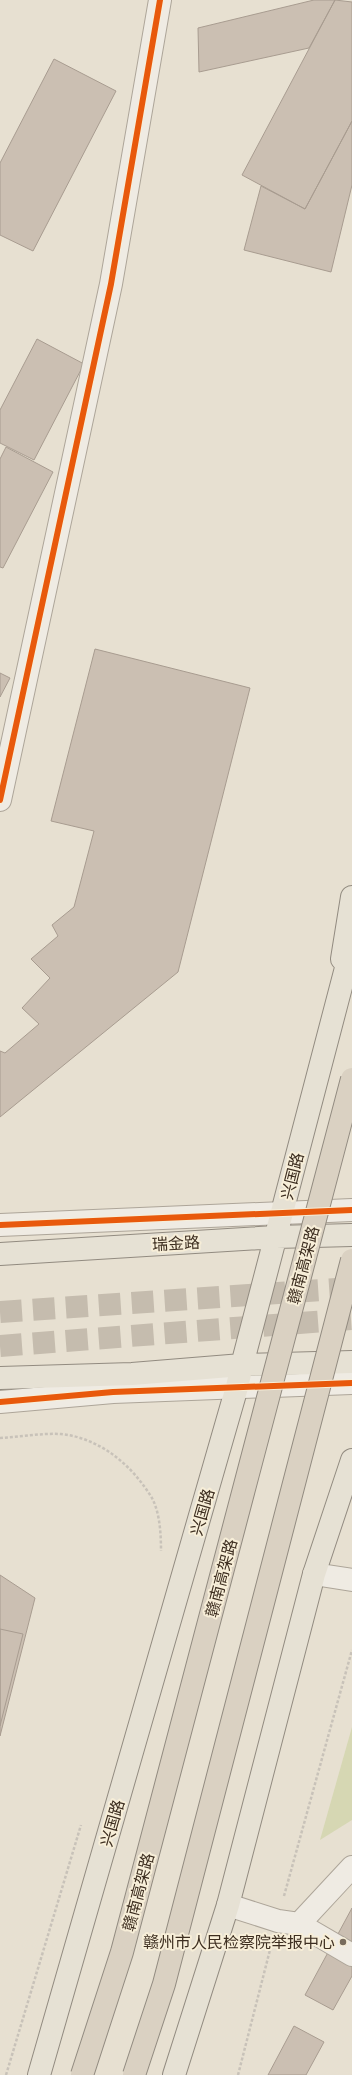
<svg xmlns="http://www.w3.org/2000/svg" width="352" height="2075" font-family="Spectral,'Noto Sans SC',serif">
	<rect width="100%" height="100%" fill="#e7e0d1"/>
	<!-- green -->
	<path fill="#d6d7b3" d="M352,1727V1820L320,1840Z"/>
	<!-- building -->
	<path fill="#cbbfb2" stroke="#a89c90" d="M314,0H335L309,48L199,72L198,28Z
		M335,0L352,2V121L305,209L242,175Z
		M54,59L116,91L33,251L0,235V163Z
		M352,121V185L331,272L244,250L261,186L305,209Z
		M37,339L84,364L34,460L0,443V410Z
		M6,447L53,472L3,568L0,567V459Z
		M95,649L250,688L178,972L0,1117V1051L5,1053L39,1024L22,1008L50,978L31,959L58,936L52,925L74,907L94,831L51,821Z
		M0,673L10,678L0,697Z
		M0,1575L35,1598L0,1736Z
		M0,1629L23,1634L0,1726Z
		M352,1908V1976L333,2010L305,1995Z
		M294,2026L324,2042L306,2075H268Z"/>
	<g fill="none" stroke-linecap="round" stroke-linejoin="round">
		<!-- major-tunnel -->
		<path stroke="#c5bcae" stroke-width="22" stroke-dasharray="22 11" stroke-linecap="butt" d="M0,1312L352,1288
			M0,1346L352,1319"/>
		<defs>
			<path id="minor" d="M0,800L111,284L160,0
				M0,1225L352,1210
				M0,1402L113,1392L352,1383
				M314,1574L352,1580
				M228,1905L278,1921L299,1924L352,1867
				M299,1924L352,1955"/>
			<path id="major" d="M342,959L352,897
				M0,1254L276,1237L352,1235
				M0,1378L132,1374L242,1365L352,1362
				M39,2075L237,1387L242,1365L352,945
				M174,2075L228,1905L314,1574L352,1460"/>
		</defs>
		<!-- minor casing -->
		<use href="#minor" stroke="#ada599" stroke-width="24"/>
		<!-- major casing -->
		<use href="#major" stroke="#928b80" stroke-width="24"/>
		<!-- path -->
		<path stroke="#c8c2b9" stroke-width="2.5" stroke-dasharray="3 2" stroke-linecap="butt" d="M0,1438C20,1437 41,1433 61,1434C100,1438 132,1465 152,1498C160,1513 161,1535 161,1551
			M284,1896L352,1650
			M6,2075L81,1825
			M238,2075L271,1946"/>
		<!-- minor -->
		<use href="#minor" stroke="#efebe3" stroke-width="22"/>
		<!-- major -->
		<use href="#major" stroke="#e6e1d4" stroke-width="22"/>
		<defs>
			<path id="highway-bridge" d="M82,2075L122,1952L352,1079
				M134,2075L164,1984L352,1260"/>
		</defs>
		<!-- highway-bridge casing -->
		<use href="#highway-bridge" stroke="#928b80" stroke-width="24" stroke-linecap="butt"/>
		<!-- highway-bridge -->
		<use href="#highway-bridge" stroke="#dad1c2" stroke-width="22"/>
		<defs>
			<path id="cycleway" d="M0,800L111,284L160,0
				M0,1225L352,1210
				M0,1402L113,1392L352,1383"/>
		</defs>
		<!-- cycleway casing -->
		<use href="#cycleway" stroke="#f7eed8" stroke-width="8"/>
		<!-- cycleway -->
		<use href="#cycleway" stroke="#e8590c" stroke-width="6"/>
	</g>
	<!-- markers -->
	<circle fill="#786c5e" stroke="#f7eed8" stroke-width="1.5" cx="343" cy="1942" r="4"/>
	<g text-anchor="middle" stroke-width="4" stroke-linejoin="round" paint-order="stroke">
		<!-- street labels -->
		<g font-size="16" fill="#3d2e20" stroke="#f7eed8">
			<text transform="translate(292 1176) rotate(-76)" y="6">兴国路</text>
			<text transform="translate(176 1243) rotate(-3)" y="6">瑞金路</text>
			<text transform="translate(303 1265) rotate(-75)" y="6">赣南高架路</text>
			<text transform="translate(202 1512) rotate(-74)" y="6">兴国路</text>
			<text transform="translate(221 1578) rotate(-75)" y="6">赣南高架路</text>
			<text transform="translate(112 1823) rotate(-74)" y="6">兴国路</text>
			<text transform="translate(138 1892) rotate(-75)" y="6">赣南高架路</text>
		</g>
		<!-- poi labels -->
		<g font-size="16" fill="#3d2e20" stroke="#f7eed8" text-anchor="end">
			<text x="335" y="1948">赣州市人民检察院举报中心</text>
		</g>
	</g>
</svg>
